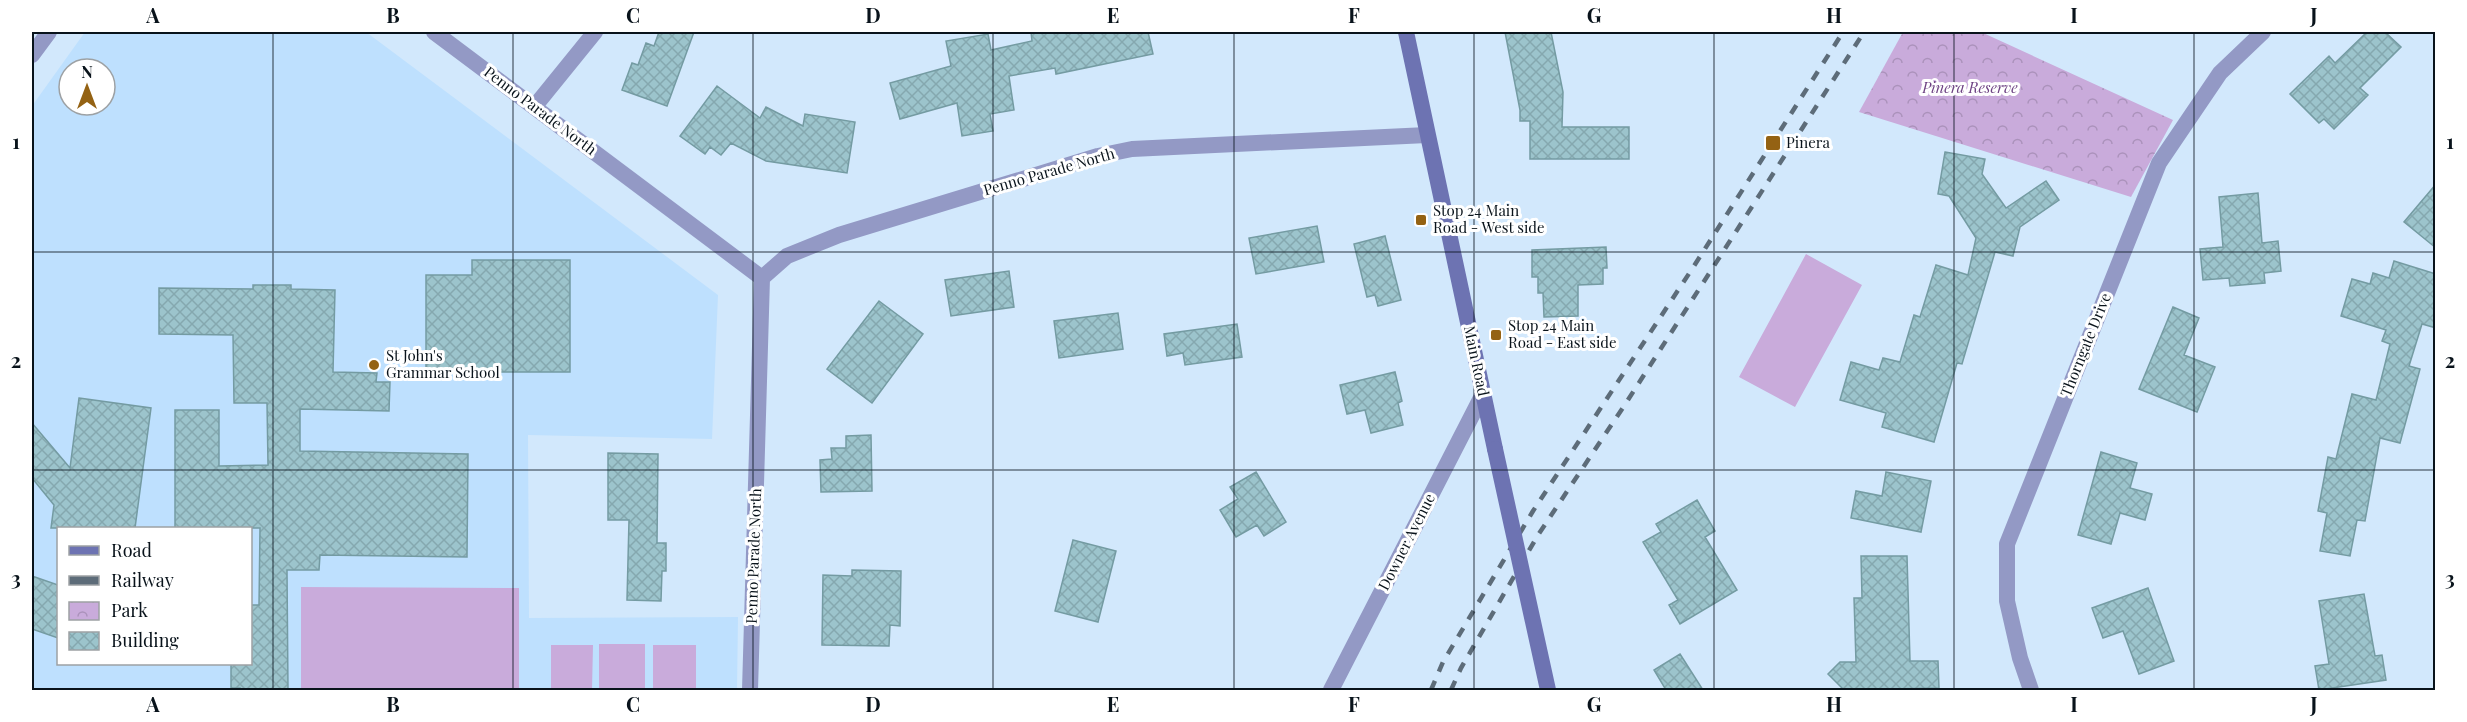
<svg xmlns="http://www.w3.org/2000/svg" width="2467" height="722" font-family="'Playfair Display',serif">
	<defs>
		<pattern id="park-crowns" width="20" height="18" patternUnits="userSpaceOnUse" patternTransform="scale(1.5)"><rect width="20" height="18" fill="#c9abdb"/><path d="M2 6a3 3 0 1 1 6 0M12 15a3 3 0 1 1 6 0" fill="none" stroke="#ab92bb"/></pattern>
		<pattern id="building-cross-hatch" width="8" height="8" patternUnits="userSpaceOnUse" patternTransform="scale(1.5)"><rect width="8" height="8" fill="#9cc4cc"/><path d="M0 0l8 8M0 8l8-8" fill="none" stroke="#85a8af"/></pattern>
	</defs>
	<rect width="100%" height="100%" fill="#d2e8fc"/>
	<!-- built -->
	<path fill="#bee0fe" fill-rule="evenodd" d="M85,32H366L718,295L712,439L528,435L529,618L738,617L737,690H32V106ZM69,69H105V105H69ZM58,528H250V664H58Z"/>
	<!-- park -->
	<path fill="url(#park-crowns)" d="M1903,32H1981L2173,120L2131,197L1859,112Z"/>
	<!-- pitch -->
	<path fill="#c9abdb" d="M1806,254L1862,285L1795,407L1739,377Z
		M301,587L519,588V690H301Z
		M599,644H645V690H599Z
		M551,645H593L592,690H551Z
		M653,645H696V690H653Z"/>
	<!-- building -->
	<path fill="url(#building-cross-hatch)" stroke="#749ba2" stroke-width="1.5" d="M659,32H694L667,106L622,90L632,63L638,65L646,43L654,46Z
		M1031,32H1148L1153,54L1056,74L1055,68L1009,76L1014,110L990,114L993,131L962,136L957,103L900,119L890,83L951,66L946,41L988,34L991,50L1032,41Z
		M1505,32H1551L1563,92L1562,127H1629V159H1530V121H1520V110Z
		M2367,32H2385L2401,47L2360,88L2368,95L2334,129L2324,119L2319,123L2290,94L2329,56L2335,63Z
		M717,86L760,118L766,107L803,126L805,114L855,122L847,173L766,161L731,143L721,155L710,147L705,154L680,136Z
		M1945,152L1985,159L1982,174L2006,208L2046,181L2059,200L2020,227L2013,256L1995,252L1962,364L1957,363L1934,442L1882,427L1886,413L1840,400L1851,362L1879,370L1883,358L1900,362L1914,315L1920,317L1936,265L1968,275L1976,238L1949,196L1938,194Z
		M2436,184V248L2404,222Z
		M2258,193L2262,243L2278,241L2281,271L2264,273L2265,283L2230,286L2229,278L2203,280L2200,249L2223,247L2219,197Z
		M1317,226L1324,262L1256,274L1249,238Z
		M1385,236L1401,300L1378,306L1375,295L1367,297L1354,244Z
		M1606,247L1607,268H1603V284L1578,285V316L1544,317L1543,293H1538V277H1532V250Z
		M472,260H570V372H426V275H472Z
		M2394,261L2436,274V328L2422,324L2409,366L2420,369L2400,443L2380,438L2365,521L2357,520L2350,556L2320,551L2327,513L2318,511L2328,457L2336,459L2352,394L2376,400L2390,344L2382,341L2386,330L2341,316L2352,279L2370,284L2373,273L2389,278Z
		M1009,271L1014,307L951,316L945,280Z
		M253,285H291V289L335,290L333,372L377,373L376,382H390L389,411L300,409V451L468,454L467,557L320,555L319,570H287L288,690H240V688H231V663H250V605H259L260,528H175V410H219V466L268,465L267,403H234L233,335L159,334V288L253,289Z
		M879,301L923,334L872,403L827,369Z
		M2173,307L2199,318L2184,355L2215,367L2197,412L2139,389Z
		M1118,313L1123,349L1059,358L1054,321Z
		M1237,324L1242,357L1185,365L1183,353L1167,356L1164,334Z
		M1395,372L1402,401L1398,403L1403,425L1371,433L1365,410L1347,414L1340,385Z
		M79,398L151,408L135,528H51L54,505L32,478V423L70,468Z
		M871,435L872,491L821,492L820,460L832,459L831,448H846V436Z
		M2101,452L2137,463L2130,488L2152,494L2145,520L2120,513L2111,544L2078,535Z
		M608,453L658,454L657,543H666V571H662L661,601L627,600L629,520H608Z
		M1256,472L1286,522L1264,536L1257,525L1236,537L1220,510L1238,499L1230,487Z
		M1886,472L1931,481L1921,532L1851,518L1856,491L1882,496Z
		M1697,500L1715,531L1705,537L1737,590L1680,624L1669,605L1678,600L1643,542L1661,532L1656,524Z
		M1073,540L1116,551L1098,622L1055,611Z
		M1861,556H1907L1910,661H1938L1939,688L1844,690L1828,674L1840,662H1856L1854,598H1862Z
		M852,570L901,571L900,626L890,625L889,646L822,645L823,575L852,576Z
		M32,576L58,585V638L32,629Z
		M2148,588L2174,661L2139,674L2123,631L2103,638L2092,608Z
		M2364,594L2375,656L2382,655L2386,680L2319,690L2315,666L2329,664L2319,601Z
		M1680,654L1703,690H1666L1654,670Z"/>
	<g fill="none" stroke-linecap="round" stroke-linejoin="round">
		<!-- minor -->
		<path stroke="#9399c5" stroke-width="16" d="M434,32L762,278L787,256L839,235L1098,156L1132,149L1427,135
			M32,55L49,32
			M535,106L595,32
			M750,690L762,278
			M2031,690L2020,658L2007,601V544L2159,163L2220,73L2263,32"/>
		<!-- tertiary -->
		<path stroke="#9399c5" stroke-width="16" d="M1331,690L1483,394"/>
		<!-- secondary -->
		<path stroke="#6d73b2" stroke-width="16" d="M1406,32L1495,449"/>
		<!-- rail -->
		<path stroke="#5d6c79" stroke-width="4.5" stroke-dasharray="10 10" stroke-linecap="butt" d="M1431,690L1443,662L1533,511L1694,266L1843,32
			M1451,690L1461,668L1538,535L1626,403L1864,32"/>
		<!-- secondary-bridge -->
		<path stroke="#6d73b2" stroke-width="16" d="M1495,449L1548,690"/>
	</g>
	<!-- grid -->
	<path fill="none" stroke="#09131b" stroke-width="1.5" stroke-opacity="0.55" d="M273,32V690M513,32V690M753,32V690M993,32V690M1234,32V690M1474,32V690M1714,32V690M1954,32V690M2194,32V690M32,252H2436M32,470H2436"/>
	<!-- markers -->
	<g fill="#946213" stroke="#fff" stroke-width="2">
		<rect x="1765" y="135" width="16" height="16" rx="3"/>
		<rect x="1415" y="214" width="12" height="12" rx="3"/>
		<rect x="1490" y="329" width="12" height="12" rx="3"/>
		<circle cx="374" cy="365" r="6"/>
	</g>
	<g text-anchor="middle" stroke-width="6" stroke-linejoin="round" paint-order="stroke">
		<!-- park labels -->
		<g font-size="15" font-style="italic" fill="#6d4283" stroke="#fff">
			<text x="1970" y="93">Pinera Reserve</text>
		</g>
		<!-- street labels -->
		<g font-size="15" fill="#09131b" stroke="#fff">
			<text transform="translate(540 111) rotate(37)" y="5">Penno Parade North</text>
			<text transform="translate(1049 172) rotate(-16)" y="5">Penno Parade North</text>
			<text transform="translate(2086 345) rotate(-68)" y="5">Thorngate Drive</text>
			<text transform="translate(1476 361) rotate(78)" y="5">Main Road</text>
			<text transform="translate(1407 542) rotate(-63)" y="5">Downer Avenue</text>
			<text transform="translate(754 556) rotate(-88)" y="5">Penno Parade North</text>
		</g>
		<!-- poi labels -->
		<g font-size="15" fill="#09131b" stroke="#fff" text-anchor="start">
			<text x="1786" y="148">Pinera</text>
			<text x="1433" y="216">Stop 24 Main<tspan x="1433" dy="17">Road - West side</tspan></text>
			<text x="1508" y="331">Stop 24 Main<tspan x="1508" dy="17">Road - East side</tspan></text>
			<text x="386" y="361">St John's<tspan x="386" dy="17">Grammar School</tspan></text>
		</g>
	</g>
	<!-- border -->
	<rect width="2467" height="722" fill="none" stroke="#ffffff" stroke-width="66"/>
	<!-- legend -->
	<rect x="57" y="527" width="195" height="138" fill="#ffffff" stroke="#9da1a4" stroke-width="1.5"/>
	<rect x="69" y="546" width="30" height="9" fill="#6d73b2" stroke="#9da1a4" stroke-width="1.5"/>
	<text x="111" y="557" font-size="18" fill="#09131b">Road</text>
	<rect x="69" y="576" width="30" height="9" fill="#5d6c79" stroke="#9da1a4" stroke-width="1.5"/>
	<text x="111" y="587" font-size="18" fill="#09131b">Railway</text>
	<rect x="69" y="602" width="30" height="18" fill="url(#park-crowns)" stroke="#9da1a4" stroke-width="1.5"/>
	<text x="111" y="617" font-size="18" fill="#09131b">Park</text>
	<rect x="69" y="632" width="30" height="18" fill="url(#building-cross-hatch)" stroke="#9da1a4" stroke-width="1.5"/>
	<text x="111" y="647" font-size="18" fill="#09131b">Building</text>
	<!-- north arrow -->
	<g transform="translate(87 87)"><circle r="28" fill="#ffffff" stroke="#9da1a4" stroke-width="1.5"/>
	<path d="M0-4.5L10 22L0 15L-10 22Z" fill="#946213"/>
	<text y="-9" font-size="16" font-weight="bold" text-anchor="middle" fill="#09131b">N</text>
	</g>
	<rect x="33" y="33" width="2401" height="656" fill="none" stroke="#09131b" stroke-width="2"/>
	<g font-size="20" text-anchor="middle" font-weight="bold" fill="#09131b">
		<text x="153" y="23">A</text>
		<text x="393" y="23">B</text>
		<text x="633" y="23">C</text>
		<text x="873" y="23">D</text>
		<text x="1113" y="23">E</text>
		<text x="1354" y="23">F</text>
		<text x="1594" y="23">G</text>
		<text x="1834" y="23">H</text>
		<text x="2074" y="23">I</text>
		<text x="2314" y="23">J</text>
		<text x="16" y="149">1</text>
		<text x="2450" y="149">1</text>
		<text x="16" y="368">2</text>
		<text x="2450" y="368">2</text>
		<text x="16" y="586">3</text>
		<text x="2450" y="586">3</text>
		<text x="153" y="712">A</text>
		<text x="393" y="712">B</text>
		<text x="633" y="712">C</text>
		<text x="873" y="712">D</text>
		<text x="1113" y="712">E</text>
		<text x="1354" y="712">F</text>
		<text x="1594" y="712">G</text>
		<text x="1834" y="712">H</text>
		<text x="2074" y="712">I</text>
		<text x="2314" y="712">J</text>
	</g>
</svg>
